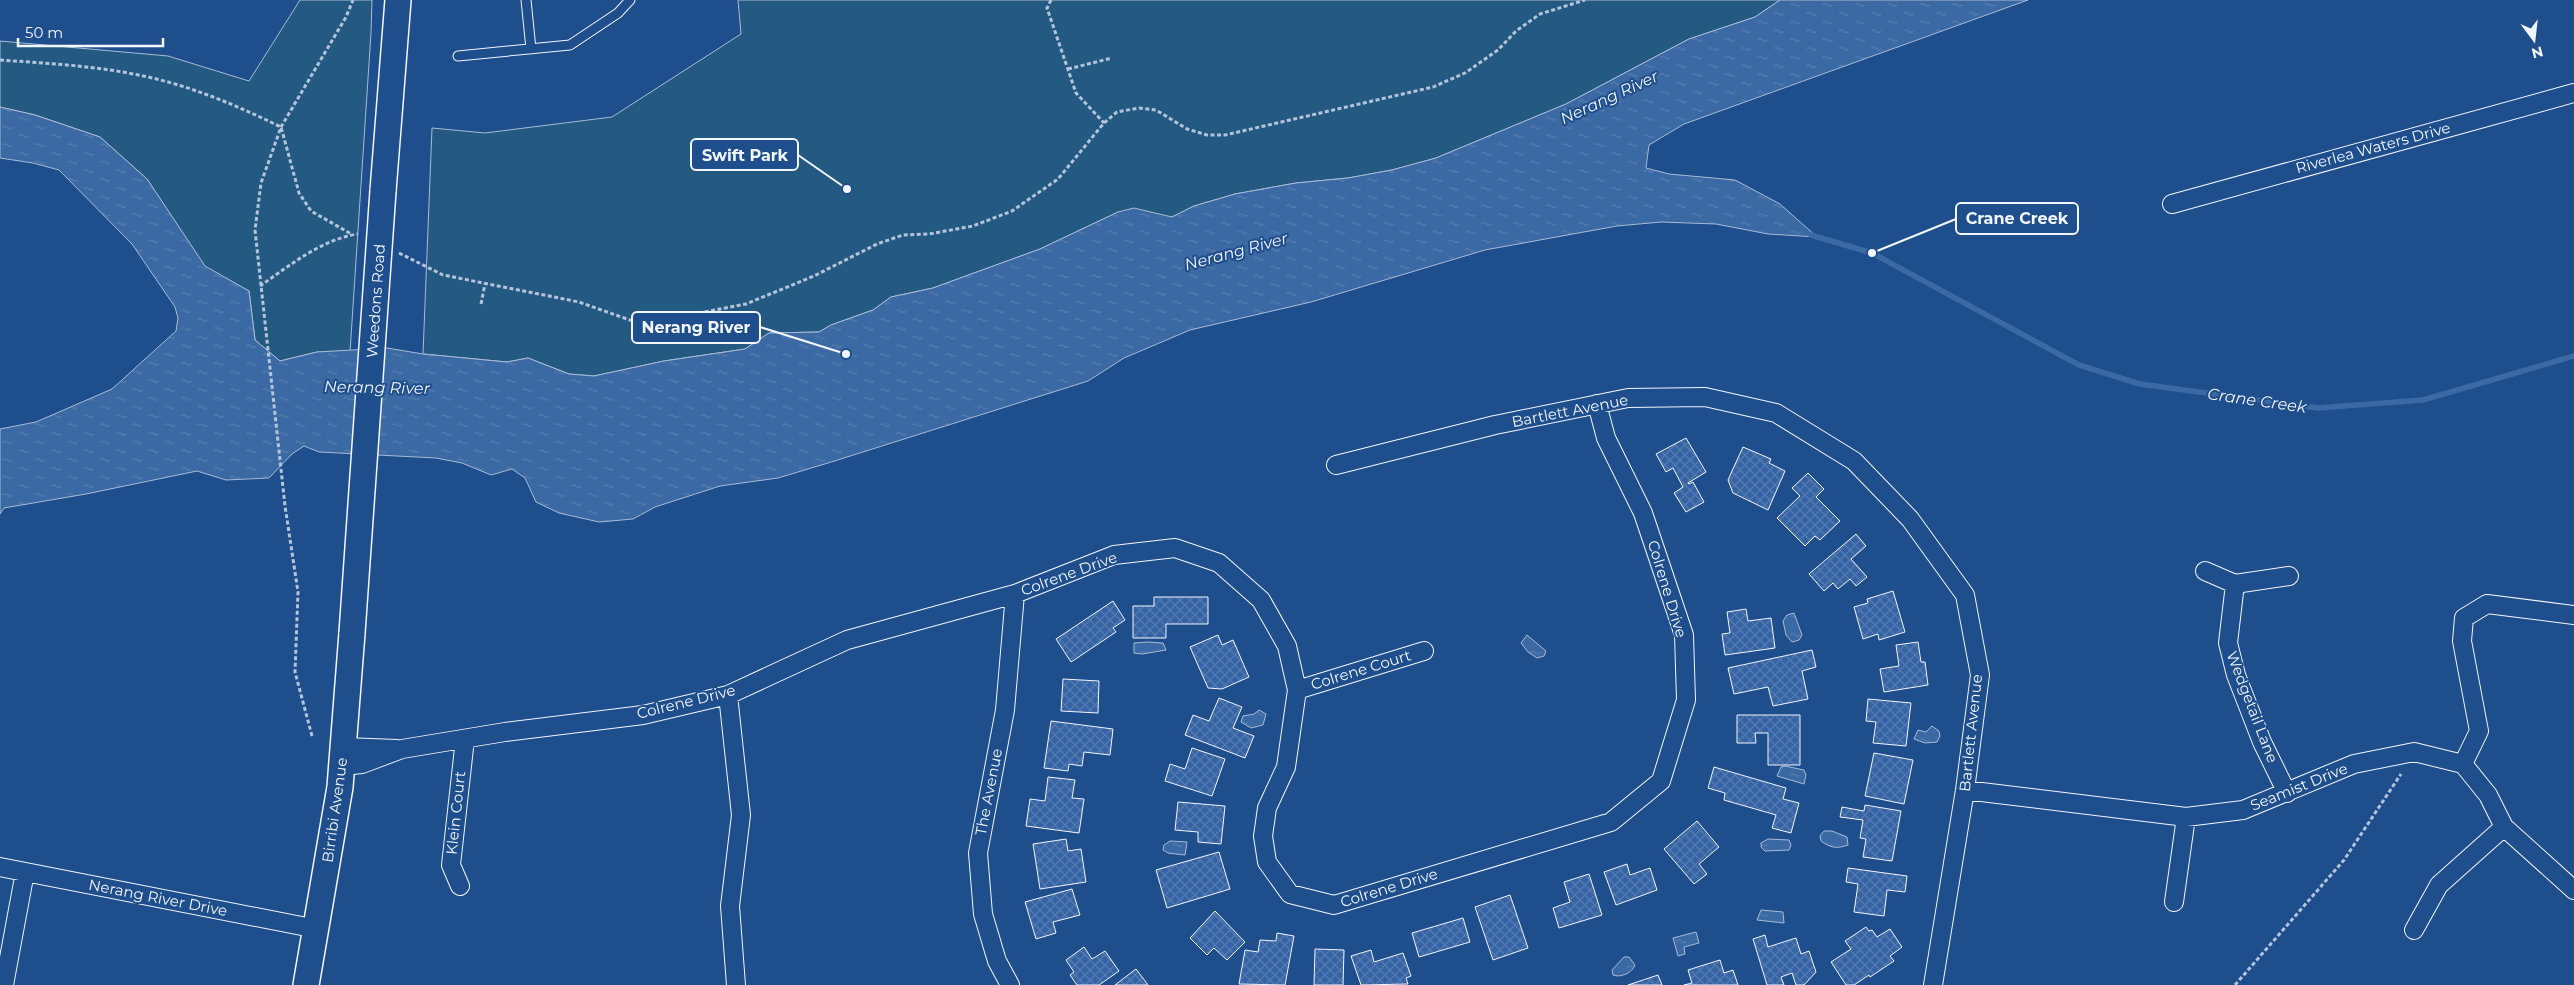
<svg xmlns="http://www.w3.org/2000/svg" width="2574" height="985" font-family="Montserrat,sans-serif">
	<defs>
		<pattern id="water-ripples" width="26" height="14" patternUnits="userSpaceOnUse" patternTransform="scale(1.25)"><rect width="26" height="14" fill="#3b69a3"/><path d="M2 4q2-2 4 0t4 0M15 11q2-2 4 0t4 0" fill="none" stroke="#587fb1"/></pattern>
		<pattern id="building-cross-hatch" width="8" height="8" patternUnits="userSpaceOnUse" patternTransform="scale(1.25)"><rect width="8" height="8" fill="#3563a3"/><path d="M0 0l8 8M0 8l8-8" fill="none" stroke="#537ab1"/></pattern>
	</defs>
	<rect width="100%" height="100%" fill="#1f4e8c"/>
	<!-- green -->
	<path fill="#245a82" stroke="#a8bbd7" d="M300,0H372L371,33L350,352H317L280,361L255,340L249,291L205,267L147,179L100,137L35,115L0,107V41L168,56L249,81Z
		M738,0H1780L1755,17L1689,39L1566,104L1436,158L1392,170L1348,178L1296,183L1235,194L1194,206L1172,217L1118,212L1040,249L933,288L891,297L873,310L831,325L819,332L769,333L745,349L664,361L594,376L569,374L528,358L507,362L423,354L432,128L485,133L612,117L741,34Z"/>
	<!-- water -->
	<path fill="url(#water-ripples)" stroke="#a8bbd7" d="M1780,0H2028L1684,124L1649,145L1646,168L1669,174L1735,180L1780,204L1817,237L1768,234L1716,224L1661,222L1617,226L1485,250L1311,302L1190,330L1124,358L1088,381L828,463L778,478L720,486L655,507L633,519L599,522L559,513L536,502L525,478L512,469L491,475L462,463L436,458L319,452L304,446L292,454L269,478L226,480L197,471L86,494L4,508L0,514V429L36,422L112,389L176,331L178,318L175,307L132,244L59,170L33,163L0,158V107L35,115L100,137L147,179L205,266L249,291L255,340L280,361L317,352L387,348L423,354L507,362L528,358L569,374L594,376L664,361L745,349L769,333L819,332L831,325L873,310L891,297L933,288L1040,249L1118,212L1134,208L1172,217L1194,206L1235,194L1296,183L1348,178L1392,170L1436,158L1566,104L1689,39L1755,17Z
		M1794,613L1802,635L1799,640L1792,642L1786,635L1783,621L1787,615Z
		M1527,635L1546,651L1544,656L1537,658L1528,652L1521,643Z
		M1148,642L1163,643L1166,650L1142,654L1134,653V643Z
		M1259,710L1266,714L1263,725L1251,728L1241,722L1243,716L1254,714Z
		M1932,726L1939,731L1940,736L1937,742L1925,743L1914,739L1918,730L1926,732Z
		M1785,766L1804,770L1806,775L1804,784L1777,776L1781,767Z
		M1824,831H1832L1847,837L1848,845C1837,849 1831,848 1821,841L1820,836Z
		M1768,839L1789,840L1791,845L1789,850L1765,851L1761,847V843Z
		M1170,841L1187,842L1185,855L1168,853L1163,850L1164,845Z
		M1761,910L1783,912L1784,923L1757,920Z
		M1696,932L1699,943L1684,947L1685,954L1678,956L1673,938Z
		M1624,957H1629L1635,965C1632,973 1621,978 1613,975L1612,970Z"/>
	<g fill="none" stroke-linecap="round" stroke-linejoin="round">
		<!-- stream -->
		<path stroke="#3b69a3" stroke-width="5.5" d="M1811,235L1872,253L2079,365L2140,384L2318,408L2423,400L2574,356"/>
	</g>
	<!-- building -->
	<path fill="url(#building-cross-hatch)" stroke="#f2f6ff" d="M1686,438L1706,472L1688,483L1689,484L1693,482L1704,502L1686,512L1674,493L1683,487L1673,468L1666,472L1656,454Z
		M1743,447L1771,459L1769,463L1785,471L1768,510L1733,493L1728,480Z
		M1808,473L1824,489L1816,497L1840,521L1820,540L1815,536L1805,546L1777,518L1800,496L1792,488Z
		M1856,534L1866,546L1851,559L1867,577L1856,586L1850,579L1838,589L1833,583L1824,591L1809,574Z
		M1893,591L1905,632L1879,640L1878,634L1863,639L1854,607L1868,603L1867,599Z
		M1154,597H1208V624H1166V638H1133V606H1154Z
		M1113,601L1125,620L1113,628L1116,632L1071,662L1056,639Z
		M1746,609L1748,621L1771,618L1775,648L1725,655L1722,634L1730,633L1727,612Z
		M1218,635L1222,645L1233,640L1249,677L1222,689L1208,688L1190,647Z
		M1918,642L1921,662H1925L1928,685L1884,692L1880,669L1899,666L1896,645Z
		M1812,650L1816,667L1802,671L1808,699L1773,706L1768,687L1734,694L1728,668Z
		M1063,679L1099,681L1098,713L1061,711Z
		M1219,698L1242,707L1233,728L1254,736L1245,758L1185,735L1193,715L1209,721Z
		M1868,699L1911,703L1906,746L1873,743L1876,722L1866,721Z
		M1737,715H1800V765H1768V733H1755L1756,743H1737Z
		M1051,721L1113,729L1110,755L1084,752L1082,766L1069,764L1068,771L1044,768Z
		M1192,748L1225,759L1212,796L1165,781L1170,764L1185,769Z
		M1874,753L1913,760L1904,804L1865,796Z
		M1714,767L1786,788L1783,799L1799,803L1791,833L1772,828L1776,815L1724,800L1725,793L1708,788Z
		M1048,777L1075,780L1072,798L1084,799L1079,833L1026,826L1030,799L1045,801Z
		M1178,802L1225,806L1221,844L1198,842V832L1175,830Z
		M1865,805L1901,811L1892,861L1863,857L1866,839L1860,838L1863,820L1840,817L1842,807L1864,811Z
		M1697,821L1719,847L1699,864L1707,874L1694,884L1664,849Z
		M1066,839L1068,851L1081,849L1086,882L1040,889L1033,844Z
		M1219,852L1230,889L1167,908L1156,870Z
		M1627,864L1630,875L1650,868L1657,890L1616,905L1604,872Z
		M1848,868L1907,876L1905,892L1887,890L1884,916L1854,912L1858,884L1846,882Z
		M1589,874L1602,915L1559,928L1553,908L1570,902L1564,882Z
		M1072,889L1080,915L1053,922L1056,933L1036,939L1025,902Z
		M1510,895L1528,948L1493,960L1475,907Z
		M1215,911L1245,942L1227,960L1214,948L1207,955L1190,938Z
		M1463,918L1470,942L1419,957L1412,933Z
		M1866,927L1869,931L1872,930L1877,937L1890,929L1902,947L1890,956L1894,961L1870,977L1869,975L1854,985H1846L1831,962L1851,949L1845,941Z
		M1277,933L1294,936L1285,985L1239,984L1245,950L1258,952L1260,940L1276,941Z
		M1765,935L1768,947L1796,938L1801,954L1809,951L1816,972L1804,985H1796L1792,973L1781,977L1784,985H1767L1753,939Z
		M1084,947L1092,959L1105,951L1119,971L1099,985H1077L1070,975L1074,972L1066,960Z
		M1315,949L1344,950L1343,985H1314Z
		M1371,950L1374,962L1403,953L1411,976L1406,978L1408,984L1361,985L1351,956Z
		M1720,960L1724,973L1733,970L1738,985H1684L1692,983L1688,970Z
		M1136,969L1148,985H1115Z
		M1658,975L1662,985H1628Z"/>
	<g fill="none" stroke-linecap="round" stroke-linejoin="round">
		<defs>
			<path id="lane" d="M526,0L531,49
				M458,56L570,45L618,13L630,0"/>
			<path id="street" d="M2172,204L2574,93
				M1336,465L1495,425L1628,398L1705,397L1776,413L1854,461L1910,519L1965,595L1980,675L1965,790L1933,985
				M2205,571L2235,584
				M1297,690L1424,651
				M728,695L741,815L730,906L736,985
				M344,747L397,749
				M2463,764L2479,731L2462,641L2464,618L2487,604L2574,615
				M342,766L362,764L402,749L505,732L643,715L728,695L847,640L1015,594L1114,555L1175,548L1219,563L1261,600L1287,646L1297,690L1286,767L1267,808L1263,836L1267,862L1290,894L1334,905L1611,822L1661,781L1686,700L1684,635L1643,513L1606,438L1597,404
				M1965,790L2186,817L2243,810L2354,764L2414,752L2463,764L2488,795L2504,827L2574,890
				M2287,793L2262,742L2236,675L2228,643L2235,584L2289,576
				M0,867L317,929
				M460,886L451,865L465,739
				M2174,902L2186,817
				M2414,930L2439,885L2504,827
				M4,985L25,872
				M1010,985L997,961L983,914L978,853L1005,710L1015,594"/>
			<path id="secondary" d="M383,191L398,0
				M306,985L340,787L352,633"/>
		</defs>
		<!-- lane casing -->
		<use href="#lane" stroke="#f2f6ff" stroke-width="11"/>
		<!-- street casing -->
		<use href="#street" stroke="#f2f6ff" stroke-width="20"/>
		<!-- secondary casing -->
		<use href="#secondary" stroke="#f2f6ff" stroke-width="28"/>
		<!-- path -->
		<path stroke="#b3c4dc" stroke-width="3" stroke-dasharray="4 2.5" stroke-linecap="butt" d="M1051,0L1047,8L1076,93L1104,123
			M0,60C58,64 118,67 175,84C212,95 246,110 281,127L299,193L311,211L353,235
			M1068,69L1112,58
			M399,253L443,275L579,302L641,324L746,304L814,276L877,244L903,235L929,234L973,226L1012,211L1058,179L1104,123L1117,112L1139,108L1156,110L1187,129L1207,135H1225L1433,87L1465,73L1498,50L1516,31L1540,14L1585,0
			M260,286C289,266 322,239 358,234
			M481,304L485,284
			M312,736L295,672L298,592L285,506L255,230L261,183L281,127L346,17L353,0
			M2235,985L2344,860L2401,774"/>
		<!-- lane -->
		<use href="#lane" stroke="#1f4e8c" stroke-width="9"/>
		<!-- street -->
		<use href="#street" stroke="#1f4e8c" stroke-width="18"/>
		<!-- secondary -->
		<use href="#secondary" stroke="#1f4e8c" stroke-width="25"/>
		<defs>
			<path id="secondary-bridge" d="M352,633L383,191"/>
		</defs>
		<!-- secondary-bridge casing -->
		<use href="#secondary-bridge" stroke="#f2f6ff" stroke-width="28" stroke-linecap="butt"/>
		<!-- secondary-bridge -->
		<use href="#secondary-bridge" stroke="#1f4e8c" stroke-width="25"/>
	</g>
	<g text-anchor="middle" stroke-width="4" stroke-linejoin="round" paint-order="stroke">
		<!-- street labels -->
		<g font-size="15" fill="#f2f6ff" stroke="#1f4e8c">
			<text transform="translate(2373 148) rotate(-15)" y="5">Riverlea Waters Drive</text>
			<text transform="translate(376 301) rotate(-86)" y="5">Weedons Road</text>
			<text transform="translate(1570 411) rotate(-11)" y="5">Bartlett Avenue</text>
			<text transform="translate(1069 574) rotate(-20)" y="5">Colrene Drive</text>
			<text transform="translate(1667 589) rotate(73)" y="5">Colrene Drive</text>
			<text transform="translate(1361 670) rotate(-17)" y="5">Colrene Court</text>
			<text transform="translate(686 702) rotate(-14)" y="5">Colrene Drive</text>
			<text transform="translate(2252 707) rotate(69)" y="5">Wedgetail Lane</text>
			<text transform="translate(1971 733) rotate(-84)" y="5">Bartlett Avenue</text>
			<text transform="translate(2299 787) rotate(-22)" y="5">Seamist Drive</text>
			<text transform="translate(989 792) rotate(-79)" y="5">The Avenue</text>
			<text transform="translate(335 810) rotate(-82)" y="5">Birribi Avenue</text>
			<text transform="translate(456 813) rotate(-84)" y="5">Klein Court</text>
			<text transform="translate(1389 888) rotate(-17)" y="5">Colrene Drive</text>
			<text transform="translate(158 898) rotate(11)" y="5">Nerang River Drive</text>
		</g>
		<!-- water labels -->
		<g font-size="16" font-style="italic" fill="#f2f6ff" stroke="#1f4e8c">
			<text transform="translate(1609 97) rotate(-25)" y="6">Nerang River</text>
			<text transform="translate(1236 251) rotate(-15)" y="6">Nerang River</text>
			<text transform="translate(377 387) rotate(1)" y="6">Nerang River</text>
			<text transform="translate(2257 400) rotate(8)" y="6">Crane Creek</text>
		</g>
	</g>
	<!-- callouts -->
	<path fill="none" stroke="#f2f6ff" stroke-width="2" d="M847 189L798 155M1872 253L1956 219M846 354L760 327"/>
	<g fill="#f2f6ff" stroke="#1f4e8c" stroke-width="2">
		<circle cx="847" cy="189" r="5"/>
		<circle cx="1872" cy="253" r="5"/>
		<circle cx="846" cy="354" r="5"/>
	</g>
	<g fill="#1f4e8c" stroke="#f2f6ff" stroke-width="2">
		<rect x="691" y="139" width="107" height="31" rx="5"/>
		<rect x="1956" y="203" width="122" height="31" rx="5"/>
		<rect x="632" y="312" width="128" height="31" rx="5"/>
	</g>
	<g font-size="16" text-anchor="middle" font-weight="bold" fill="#f2f6ff">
		<text x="745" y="161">Swift Park</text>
		<text x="2017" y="224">Crane Creek</text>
		<text x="696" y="333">Nerang River</text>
	</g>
	<!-- north arrow -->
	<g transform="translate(2534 40) rotate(165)" stroke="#1f4e8c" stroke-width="4" paint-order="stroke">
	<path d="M0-4L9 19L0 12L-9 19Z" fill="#f2f6ff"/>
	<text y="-8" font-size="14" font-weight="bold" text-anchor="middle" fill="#f2f6ff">N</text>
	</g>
	<!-- scale -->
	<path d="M18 38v8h145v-8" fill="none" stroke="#f2f6ff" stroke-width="2.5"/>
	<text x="25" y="38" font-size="15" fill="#f2f6ff" stroke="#1f4e8c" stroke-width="4" paint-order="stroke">50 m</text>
</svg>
